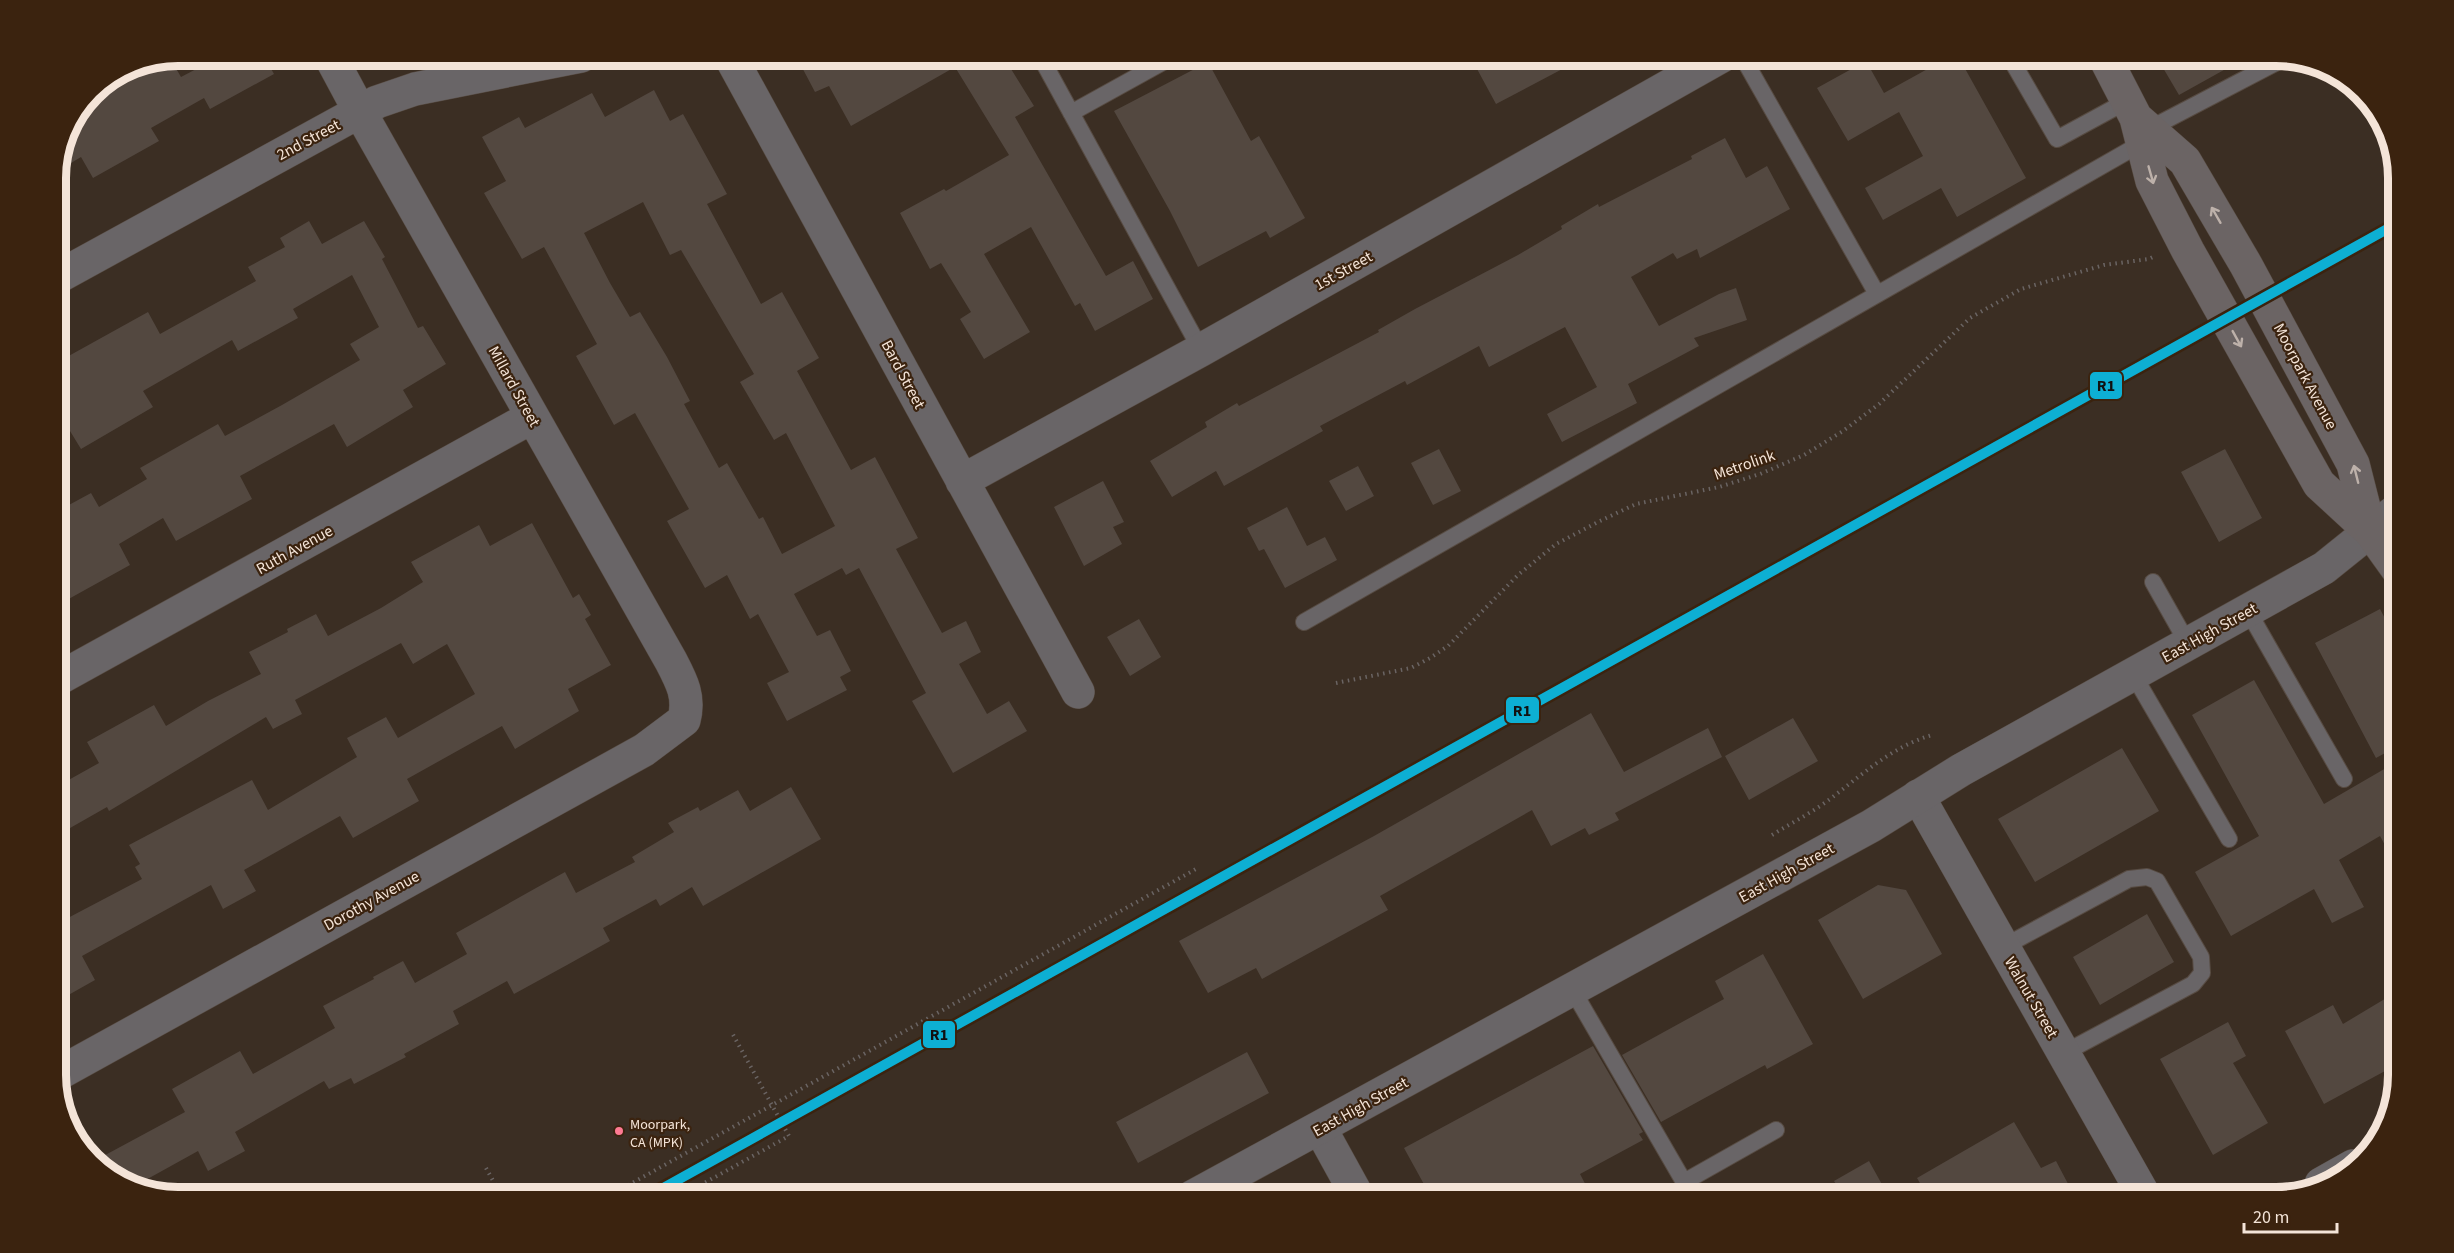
<svg xmlns="http://www.w3.org/2000/svg" width="2454" height="1253" font-family="'Source Sans 3',sans-serif">
	<rect width="100%" height="100%" fill="#3b2e23"/>
	<!-- building -->
	<path fill="#534840" fill-rule="evenodd" d="M221,56H264L274,74L210,109L204,98L151,128L159,141L93,178L81,157L56,172L68,124L78,111L170,58L181,77Z
		M796,56H852L860,70L886,56H1003L1034,106L1015,117L1106,276L1133,261L1153,299L1095,331L1080,303L1075,306L1031,227L984,254L1030,332L984,359L960,319L971,312L941,263L930,269L900,213L944,189L946,191L1009,155L955,67L851,126L829,86L815,92Z
		M1470,56H1587L1496,104Z
		M1951,56H1958L2026,178L1957,217L1941,188L1883,220L1865,188L1923,156L1899,112L1848,141L1817,88L1866,61L1884,93Z
		M2156,56H2249L2179,95Z
		M1208,62L1251,141L1259,136L1305,218L1270,238L1266,231L1198,267L1170,211L1114,111Z
		M654,90L670,121L683,114L727,194L707,204L761,304L782,292L819,358L797,371L851,470L875,457L918,538L896,549L942,633L966,621L981,652L959,664L987,714L1009,701L1027,731L953,773L912,701L926,693L859,568L846,575L842,568L794,594L817,636L830,630L851,671L840,677L847,690L787,721L767,683L789,672L758,614L750,619L727,575L705,588L667,521L689,509L635,413L614,425L576,356L597,344L544,247L522,259L484,193L506,181L482,137L519,117L525,128L592,93L605,117ZM643,202L670,255L681,250L754,374L740,382L774,440L786,433L835,526L782,554L763,517L759,519L727,463L719,468L684,404L690,401L667,357L640,312L630,317L610,283L584,233Z
		M1725,138L1746,178L1767,166L1790,209L1700,258L1697,249L1677,259L1673,253L1631,277L1659,326L1719,294L1736,288L1747,320L1694,338L1699,346L1628,384L1637,403L1562,442L1547,414L1597,387L1565,327L1489,367L1479,346L1407,385L1405,381L1320,426L1323,431L1224,486L1216,471L1172,497L1150,461L1207,427L1205,422L1237,403L1239,406L1379,332L1378,330L1415,309L1518,255L1562,229L1561,226L1598,204L1599,207L1692,159L1691,156Z
		M309,221L322,244L364,221L385,257L382,259L418,328L423,326L446,364L403,390L413,407L347,447L334,424L240,476L252,499L176,541L163,518L119,544L130,565L56,606V512L91,493L99,507L147,479L140,468L218,424L225,436L282,405L360,360L350,344L379,327L352,275L293,309L298,318L238,351L232,340L143,391L153,407L81,449L70,431L56,439V363L148,312L160,334L256,281L248,267L285,247L280,238Z
		M1439,449L1461,491L1433,505L1411,463Z
		M2225,449L2262,518L2219,542L2181,472Z
		M1358,466L1374,496L1346,511L1329,481Z
		M1103,481L1124,522L1113,527L1122,544L1084,566L1054,507Z
		M1287,507L1307,546L1325,537L1337,560L1285,588L1264,549L1259,551L1247,528Z
		M532,523L573,598L579,594L591,615L585,619L611,665L568,689L579,711L515,749L502,726L407,779L419,801L353,838L340,816L244,870L256,891L223,909L211,885L82,956L95,980L56,1002V906L64,920L142,879L135,867L140,864L129,845L252,780L268,810L357,757L347,738L386,717L398,738L475,694L447,644L413,664L401,643L295,700L302,714L273,729L266,717L109,811L107,807L56,836V787L99,763L87,742L154,705L166,726L208,701L261,674L249,652L288,632L287,629L316,614L328,636L381,608L423,582L411,562L479,525L490,546Z
		M2380,609L2398,643V746L2376,758L2315,643Z
		M1139,619L1161,657L1130,676L1107,637Z
		M2254,680L2324,804L2386,768L2398,791V869L2380,836L2339,860L2364,907L2332,923L2314,889L2231,936L2195,872L2259,836L2192,715Z
		M1591,713L1624,772L1708,728L1722,757L1615,813L1619,820L1589,835L1585,828L1551,846L1532,810L1380,896L1388,910L1262,979L1256,968L1208,993L1179,941L1374,836Z
		M1793,718L1818,761L1749,800L1725,756Z
		M2122,748L2159,811L2035,882L1998,819Z
		M791,787L821,839L703,906L692,887L660,906L656,899L603,928L610,941L567,965L514,994L507,981L453,1011L459,1024L404,1054L406,1057L354,1084L351,1078L329,1089L324,1081L235,1132L245,1151L208,1171L198,1151L133,1187L124,1185L96,1160L185,1112L172,1089L240,1051L253,1074L335,1028L323,1006L374,979L373,977L403,961L415,983L467,954L456,933L536,888L565,872L576,893L635,862L632,857L674,832L668,823L698,807L700,811L738,790L750,811Z
		M1878,885L1906,890L1942,954L1863,999L1818,920Z
		M2147,914L2174,962L2100,1005L2073,957Z
		M1763,954L1813,1044L1767,1069L1765,1065L1661,1122L1622,1055L1724,999L1715,981Z
		M2398,991V1064L2324,1104L2285,1031L2333,1005L2343,1024Z
		M2228,1022L2246,1056L2233,1063L2268,1123L2213,1155L2160,1059Z
		M1593,1046L1643,1132L1639,1134L1643,1140L1580,1174L1592,1197H1431L1404,1148Z
		M1247,1052L1269,1093L1138,1163L1116,1122Z
		M2014,1122L2041,1168L2056,1161L2075,1197H1928L1917,1178Z
		M1869,1161L1889,1197H1844L1834,1181Z"/>
	<g fill="none" stroke-linecap="round" stroke-linejoin="round">
		<defs>
			<path id="service" d="M1040,56L1201,350
				M1742,56L1877,294
				M2009,56L2057,139L2127,101
				M1071,113L1174,56
				M2149,129L2285,58
				M2153,582L2188,644
				M2248,611L2344,779
				M1304,622L2142,143
				M2133,674L2229,839
				M2003,947L2129,879L2147,877L2157,881L2201,957L2202,973L2193,984L2064,1053
				M1572,989L1684,1182L1776,1130"/>
			<path id="minor" d="M730,56L1078,692
				M56,278L377,102L415,89L581,56
				M962,481L1201,350L1722,56
				M2370,531L2398,509
				M56,680L532,417
				M1918,796L2145,1197
				M56,1075L644,750L684,720C690,697 682,682 671,661L360,112L330,56
				M1320,1128L1358,1197
				M2321,1184L2353,1166"/>
			<path id="tertiary" d="M1192,1197L1871,826L1961,770L2324,568L2370,531"/>
			<path id="primary" d="M2104,56L2136,118L2152,181L2188,251L2319,484L2370,531L2398,570
				M2136,118L2185,161L2246,265L2353,464L2370,531"/>
		</defs>
		<!-- service casing -->
		<use href="#service" stroke="#574b42" stroke-width="18"/>
		<!-- minor casing -->
		<use href="#minor" stroke="#574b42" stroke-width="34"/>
		<!-- tertiary casing -->
		<use href="#tertiary" stroke="#574b42" stroke-width="34"/>
		<!-- primary casing -->
		<use href="#primary" stroke="#574b42" stroke-width="34"/>
		<!-- path -->
		<path stroke="#6a6463" stroke-width="4" stroke-dasharray="1.5 4.5" stroke-linecap="butt" d="M1336,683L1411,668L1430,658L1448,646L1518,575L1556,544L1600,521L1636,504L1719,487L1760,474L1804,455L1843,431L1879,404L1970,318L2021,289L2104,265L2149,259L2155,256
			M1772,835C1793,822 1815,811 1834,796C1865,772 1894,746 1932,735
			M486,1168L502,1197
			M607,1197L1196,869
			M679,1197L789,1136L731,1031"/>
		<!-- service -->
		<use href="#service" stroke="#696567" stroke-width="16"/>
		<!-- minor -->
		<use href="#minor" stroke="#696567" stroke-width="33"/>
		<!-- tertiary -->
		<use href="#tertiary" stroke="#696567" stroke-width="33"/>
		<!-- primary -->
		<use href="#primary" stroke="#6b6464" stroke-width="33"/>
		<defs>
			<path id="rail-1" d="M647,1197L2398,223"/>
		</defs>
		<!-- rail-1 casing -->
		<use href="#rail-1" stroke="#3b230f" stroke-width="15"/>
		<!-- rail-1 -->
		<use href="#rail-1" stroke="#0dafd3" stroke-width="10"/>
	</g>
	<!-- one-way arrows -->
	<defs><path id="oneway-shaft" d="M-6 0H5M1.5-3L5.5 0L1.5 3" fill="none" stroke-width="1.6" stroke-linecap="round" stroke-linejoin="round" transform="scale(1.5)"/></defs>
	<g stroke="#bdb1aa">
		<use href="#oneway-shaft" transform="translate(2151 175) rotate(74)"/>
		<use href="#oneway-shaft" transform="translate(2216 215) rotate(-120)"/>
		<use href="#oneway-shaft" transform="translate(2237 339) rotate(61)"/>
		<use href="#oneway-shaft" transform="translate(2356 474) rotate(-104)"/>
	</g>
	<!-- markers -->
	<circle fill="#fe7a93" stroke="#3b230f" stroke-width="2" cx="619" cy="1131" r="5"/>
	<g text-anchor="middle" stroke-width="4.5" stroke-linejoin="round" paint-order="stroke">
		<!-- bus labels -->
		<g font-size="14" fill="#f4e4d8" stroke="#3b230f" text-anchor="start">
			<text x="630" y="1129">Moorpark,<tspan x="630" dy="18">CA (MPK)</tspan></text>
		</g>
		<!-- street labels -->
		<g font-size="16" fill="#f4e4d8" stroke="#3b230f">
			<text transform="translate(308 139) rotate(-28)" y="6">2nd Street</text>
			<text transform="translate(1343 270) rotate(-29)" y="6">1st Street</text>
			<text transform="translate(904 374) rotate(62)" y="6">Bard Street</text>
			<text transform="translate(2306 376) rotate(62)" y="6">Moorpark Avenue</text>
			<text transform="translate(515 386) rotate(61)" y="6">Millard Street</text>
			<text transform="translate(1744 464) rotate(-19)" y="6">Metrolink</text>
			<text transform="translate(294 549) rotate(-29)" y="6">Ruth Avenue</text>
			<text transform="translate(2209 632) rotate(-29)" y="6">East High Street</text>
			<text transform="translate(1786 872) rotate(-29)" y="6">East High Street</text>
			<text transform="translate(371 900) rotate(-29)" y="6">Dorothy Avenue</text>
			<text transform="translate(2032 997) rotate(60)" y="6">Walnut Street</text>
			<text transform="translate(1360 1106) rotate(-29)" y="6">East High Street</text>
		</g>
	</g>
	<!-- crop -->
	<path d="M0 0H2454V1253H0ZM178 66H2276A112 112 0 0 1 2388 178V1075A112 112 0 0 1 2276 1187H178A112 112 0 0 1 66 1075V178A112 112 0 0 1 178 66Z" fill="#3b230f" fill-rule="evenodd"/>
	<path fill="none" stroke="#f4e4d8" stroke-width="8" d="M178 66H2276A112 112 0 0 1 2388 178V1075A112 112 0 0 1 2276 1187H178A112 112 0 0 1 66 1075V178A112 112 0 0 1 178 66Z"/>
	<g stroke="#3b230f" stroke-width="2">
		<rect x="2089" y="371" width="34" height="29" rx="6" fill="#0dafd3"/>
		<rect x="1505" y="696" width="35" height="28" rx="6" fill="#0dafd3"/>
		<rect x="922" y="1020" width="34" height="29" rx="6" fill="#0dafd3"/>
	</g>
	<g font-size="16" text-anchor="middle" font-weight="bold" fill="#111">
		<text x="2106" y="391">R1</text>
		<text x="1522" y="716">R1</text>
		<text x="939" y="1040">R1</text>
	</g>
	<!-- scale -->
	<path d="M2244 1223v9h93v-9" fill="none" stroke="#f4e4d8" stroke-width="3"/>
	<text x="2253" y="1223" font-size="18" fill="#f4e4d8" stroke="#3b230f" stroke-width="4.5" paint-order="stroke">20 m</text>
</svg>
